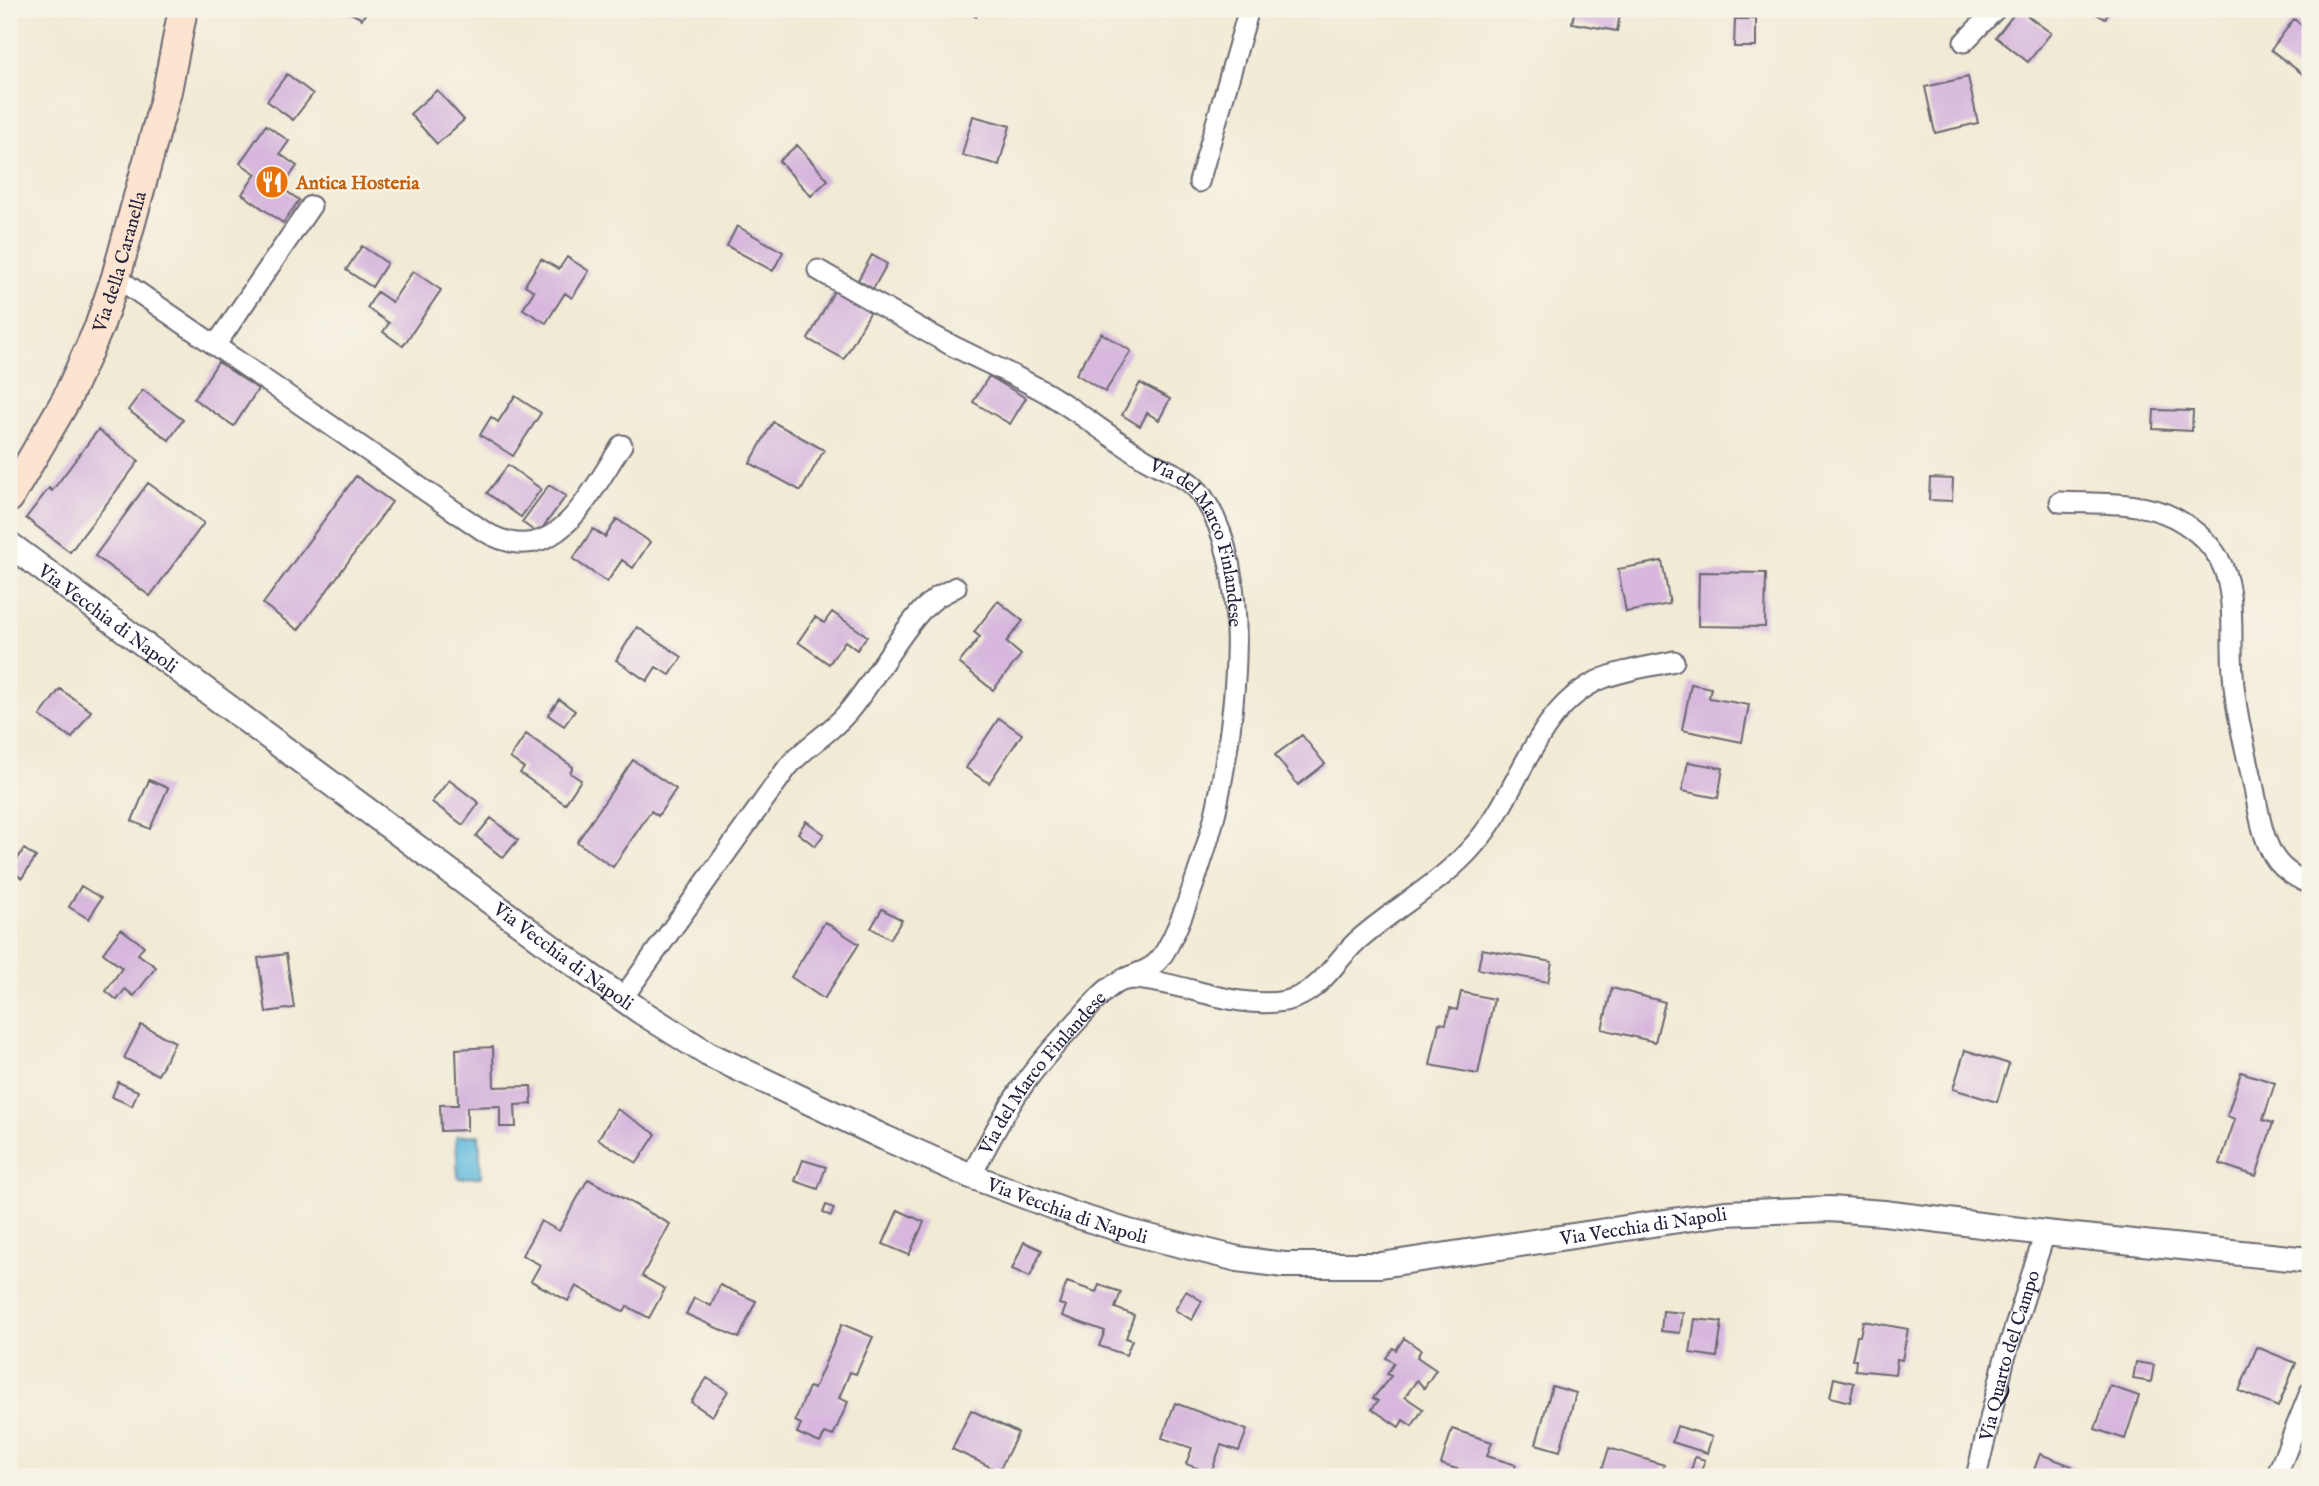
<svg xmlns="http://www.w3.org/2000/svg" width="2319" height="1486" font-family="'IM FELL English',serif">
	<rect width="100%" height="100%" fill="#f7f3e8"/>
	<filter id="ink" filterUnits="userSpaceOnUse"><feTurbulence type="fractalNoise" baseFrequency=".0143" numOctaves="2"/><feDisplacementMap in="SourceGraphic" scale="14" xChannelSelector="R" yChannelSelector="G"/><feConvolveMatrix kernelMatrix="1 2 1 2 8 2 1 2 1" color-interpolation-filters="sRGB"/></filter>
	<filter id="wash" filterUnits="userSpaceOnUse"><feTurbulence type="fractalNoise" baseFrequency=".00686" numOctaves="4" result="noise"/><feDisplacementMap in="SourceGraphic" scale="28" xChannelSelector="R" yChannelSelector="G"/><feGaussianBlur stdDeviation="1.57" result="paint"/><feColorMatrix in="noise" values="0 0 0 0 0 0 0 0 0 0 0 0 0 0 0 0 0 1.4 0 .05"/><feComposite in="paint" operator="in"/></filter>
	<g filter="url(#wash)">
		<rect width="100%" height="100%" fill="#f1ead5"/>
		<!-- water -->
		<path fill="#5fb9dd" stroke="#406e8c" stroke-width="2" d="M479,1135L481,1177L458,1178L456,1136Z"/>
		<g id="blocks">
			<!-- building -->
			<path fill="#d7b7dd" d="M343,9H368L362,19Z
				M964,9H982L976,17Z
				M1575,9H1621L1617,31L1572,23Z
				M1825,9H1872V12L1825,11Z
				M2018,9L2051,33L2028,62L1996,37Z
				M2088,9H2111L2105,19Z
				M1735,19H1756V47H1734Z
				M2294,19L2310,32V67L2304,75L2271,50Z
				M287,74L313,94L293,120L267,101Z
				M1968,77L1978,123L1935,133L1925,87Z
				M437,90L464,120L437,144L410,114Z
				M973,116L1010,126L999,165L962,155Z
				M266,125L289,141L280,154L297,166L282,188L299,200L283,223L242,194L256,174L240,163Z
				M797,145L828,180L811,196L779,161Z
				M737,226L783,252L773,271L727,246Z
				M362,246L387,263L372,287L346,270Z
				M872,255L887,264L873,289L858,280Z
				M567,257L589,271L572,298L565,293L546,323L523,309L534,291L525,285L541,259L559,269Z
				M413,271L441,290L403,346L383,332L389,323L367,308L377,292L392,302Z
				M834,291L871,311L844,359L808,339Z
				M1101,333L1131,351L1105,392L1076,374Z
				M218,362L258,389L234,426L194,399Z
				M989,376L1026,398L1010,424L973,402Z
				M1140,383L1170,399L1159,420L1147,413L1140,426L1122,415Z
				M143,390L183,420L169,440L128,410Z
				M515,396L541,413L513,456L480,435L491,417L498,422Z
				M2154,410L2193,411L2192,431L2153,429Z
				M773,422L824,450L801,491L750,463Z
				M98,430L139,461L70,552L26,518L49,488L52,491Z
				M508,465L541,489L521,517L487,493Z
				M356,476L392,502L298,630L263,604Z
				M1930,478L1953,479L1952,501L1929,500Z
				M148,483L204,523L150,596L95,556Z
				M549,485L566,496L538,534L522,522Z
				M617,519L650,542L633,568L622,560L607,582L573,559L593,529L605,537Z
				M1662,561L1670,604L1626,612L1618,569Z
				M1699,572L1766,573L1765,627L1698,626Z
				M998,601L1023,621L1006,642L1021,655L993,690L959,663L980,637L974,632Z
				M832,612L867,636L857,650L845,641L829,664L798,642L815,617L824,623Z
				M637,627L682,657L670,675L656,667L647,681L616,660Z
				M1691,684L1711,688L1709,698L1749,705L1742,742L1682,730Z
				M60,689L91,711L72,738L40,716Z
				M559,699L575,711L564,726L548,715Z
				M999,718L1022,734L989,783L966,768Z
				M526,734L573,767L570,773L581,780L565,804L520,773L524,768L510,758Z
				M1302,735L1325,764L1298,785L1275,755Z
				M633,760L676,789L658,816L651,811L613,867L577,842Z
				M1688,762L1723,768L1718,798L1682,791Z
				M149,780L168,788L150,829L132,821Z
				M449,780L479,803L463,825L432,802Z
				M491,818L518,840L503,858L476,836Z
				M806,821L824,834L815,846L798,833Z
				M24,849L36,857L22,878L10,870Z
				M81,886L101,898L89,919L69,907Z
				M882,909L902,920L890,939L871,928Z
				M825,922L859,944L824,999L791,977Z
				M121,929L144,946L138,954L156,967L134,996L125,989L117,1000L106,991L122,968L103,953Z
				M1482,949L1552,962L1548,982L1478,969Z
				M286,954L294,1008L266,1012L258,958Z
				M1612,988L1665,1002L1655,1042L1602,1029Z
				M1461,992L1494,999L1478,1074L1430,1065L1439,1023L1446,1024L1450,1008L1457,1010Z
				M141,1025L175,1042L158,1075L124,1058Z
				M493,1047L494,1087L531,1086L532,1104L515,1105L516,1127H500V1106L467,1107V1130L441,1131L440,1105H458L456,1049Z
				M1965,1050L2009,1064L1997,1102L1953,1089Z
				M2241,1072L2275,1083L2263,1120L2273,1123L2256,1176L2220,1164L2235,1119L2227,1116Z
				M118,1082L138,1091L132,1106L112,1097Z
				M617,1109L656,1134L637,1163L598,1139Z
				M803,1160L826,1167L818,1189L795,1181Z
				M588,1179L670,1224L642,1276L665,1289L649,1318L627,1306L624,1312L576,1286L568,1301L531,1281L540,1265L522,1255L541,1221L559,1231Z
				M826,1205L834,1208L831,1216L823,1213Z
				M898,1210L924,1222L909,1255L883,1244Z
				M1024,1242L1042,1250L1030,1277L1012,1269Z
				M1067,1282L1096,1292L1099,1285L1121,1292L1115,1308L1134,1315L1126,1338L1132,1340L1126,1355L1099,1346L1105,1331L1062,1316L1066,1306L1059,1304Z
				M720,1285L756,1301L739,1338L686,1314L694,1298L711,1306Z
				M1186,1291L1202,1301L1192,1320L1175,1310Z
				M1663,1311L1683,1313L1680,1333L1661,1331Z
				M1695,1319L1722,1322L1717,1357L1690,1353Z
				M1863,1321L1908,1329L1902,1360L1897,1359L1895,1374L1855,1370L1856,1360H1852L1857,1336H1860Z
				M842,1324L873,1337L856,1374L850,1372L839,1398L848,1402L833,1436L825,1433L820,1443L797,1433L801,1424L795,1421L809,1387L814,1389Z
				M1404,1338L1421,1350L1417,1357L1436,1370L1424,1388L1417,1380L1405,1397L1423,1409L1412,1426L1403,1420L1399,1427L1372,1409L1378,1401L1373,1398L1391,1376L1387,1374L1394,1363L1386,1358L1393,1348L1396,1350Z
				M2257,1347L2296,1363L2278,1407L2239,1391Z
				M2136,1362L2154,1365L2151,1382L2133,1379Z
				M707,1378L728,1391L712,1416L691,1402Z
				M1834,1378L1854,1383L1850,1402L1830,1397Z
				M1552,1386L1576,1393L1560,1451L1536,1444Z
				M2110,1386L2139,1396L2125,1439L2095,1429Z
				M1175,1403L1247,1430L1239,1451L1221,1445L1211,1473L1186,1464L1192,1448L1162,1438Z
				M971,1410L1018,1433L999,1471L952,1449Z
				M1677,1426L1712,1437L1707,1453L1672,1442Z
				M1452,1429L1492,1442L1487,1456L1516,1465L1512,1477H1461L1463,1471L1441,1464Z
				M1609,1448L1664,1465L1661,1477H1600Z
				M2040,1454L2072,1466L2067,1477H2054L2034,1470Z
				M1695,1457L1705,1460L1699,1477L1690,1474Z"/>
		</g>
	</g>
	<g filter="url(#ink)">
		<use href="#blocks" fill-opacity="0" stroke="#6a6871" stroke-width="2"/>
		<g fill="none" stroke-linecap="round" stroke-linejoin="round">
			<defs>
				<g id="minor">
					<path d="M1964,42L1996,9"/>
					<path d="M1199,182L1249,9"/>
					<path id="s1" d="M818,270C862,295 906,321 951,345C982,361 1015,375 1045,392C1079,412 1109,436 1142,457C1163,471 1188,474 1203,497C1255,573 1235,720 1217,806C1210,838 1178,943 1156,963C1148,971 1134,974 1123,979"/>
					<path d="M116,277L482,530C555,575 588,495 622,445"/>
					<path d="M215,346L311,206"/>
					<path d="M2060,502C2096,504 2142,500 2175,518C2195,529 2214,546 2223,567C2236,599 2230,639 2233,673C2235,710 2245,747 2253,783C2258,807 2261,834 2273,855C2281,869 2296,878 2310,884"/>
					<path d="M622,999L787,768C805,746 830,734 848,712C875,680 894,641 922,610L937,597L956,587"/>
					<path id="s2" d="M971,1176C987,1146 1002,1115 1022,1087C1039,1062 1060,1040 1080,1018C1096,1001 1110,979 1134,979C1185,982 1234,1010 1285,1001C1320,994 1333,963 1357,941C1395,907 1441,884 1475,844C1519,795 1533,712 1597,681C1621,670 1649,667 1674,661"/>
					<path id="s3" d="M1976,1477L2004,1361L2045,1233"/>
					<path d="M2276,1477L2310,1392"/>
				</g>
				<g id="tertiary">
					<path id="s4" d="M9,544L585,972L640,1011L708,1054L885,1138L971,1176L1075,1215L1129,1232L1238,1259L1284,1265H1381L1725,1213L1829,1209L1884,1213L2045,1233L2310,1260"/>
				</g>
				<g id="secondary">
					<path id="s5" d="M9,498L66,400L99,327L116,277L167,91L183,9"/>
				</g>
			</defs>
			<!-- minor casing -->
			<use href="#minor" stroke="#6a6871" stroke-width="23"/>
			<!-- tertiary casing -->
			<use href="#tertiary" stroke="#6a6871" stroke-width="28"/>
			<!-- secondary casing -->
			<use href="#secondary" stroke="#6a6871" stroke-width="32"/>
			<!-- minor -->
			<use href="#minor" stroke="#fff" stroke-width="19"/>
			<!-- tertiary -->
			<use href="#tertiary" stroke="#fff" stroke-width="24"/>
			<!-- secondary -->
			<use href="#secondary" stroke="#fde4d1" stroke-width="28"/>
		</g>
	</g>
	<!-- icons -->
	<defs>
		<symbol id="restaurant-disc" viewBox="-11 -11 22 22"><circle r="9.5" fill="#e8710a" stroke="#f7f3e8"/><path d="M-5-6h1v4h1v-4h1v4h1v-4h1v5L-1.5 .5V6h-2V.5L-5-1ZM5-6V6H3V1.5H1.5Q1.5-4 5-6Z" fill="#fff"/></symbol>
	</defs>
	<g fill-rule="evenodd">
		<use href="#restaurant-disc" x="253" y="163" width="38" height="38"/>
	</g>
	<g text-anchor="middle" stroke-width="5" stroke-linejoin="round" paint-order="stroke">
		<!-- food labels -->
		<g font-size="19" font-weight="bold" fill="#c56008" stroke="#f7f3e8" text-anchor="start">
			<text x="296" y="189">Antica Hosteria</text>
		</g>
		<!-- street labels -->
		<g font-size="19" fill="#22223b" stroke="#f7f3e8">
			<text dy="7" stroke="none"><textPath href="#s5" startOffset="262">Via della Caranella</textPath></text>
			<text dy="7" stroke="none"><textPath href="#s1" startOffset="485">Via del Marco Finlandese</textPath></text>
			<text dy="7" stroke="none"><textPath href="#s4" startOffset="124">Via Vecchia di Napoli</textPath></text>
			<text dy="7" stroke="none"><textPath href="#s4" startOffset="691">Via Vecchia di Napoli</textPath></text>
			<text dy="7" stroke="none"><textPath href="#s2" startOffset="126">Via del Marco Finlandese</textPath></text>
			<text dy="7" stroke="none"><textPath href="#s4" startOffset="1258">Via Vecchia di Napoli</textPath></text>
			<text dy="7" stroke="none"><textPath href="#s4" startOffset="1844">Via Vecchia di Napoli</textPath></text>
			<text dy="7" stroke="none"><textPath href="#s3" startOffset="126">Via Quarto del Campo</textPath></text>
		</g>
	</g>
	<!-- margin -->
	<rect width="2319" height="1486" fill="none" stroke="#f7f3e8" stroke-width="35"/>
</svg>
